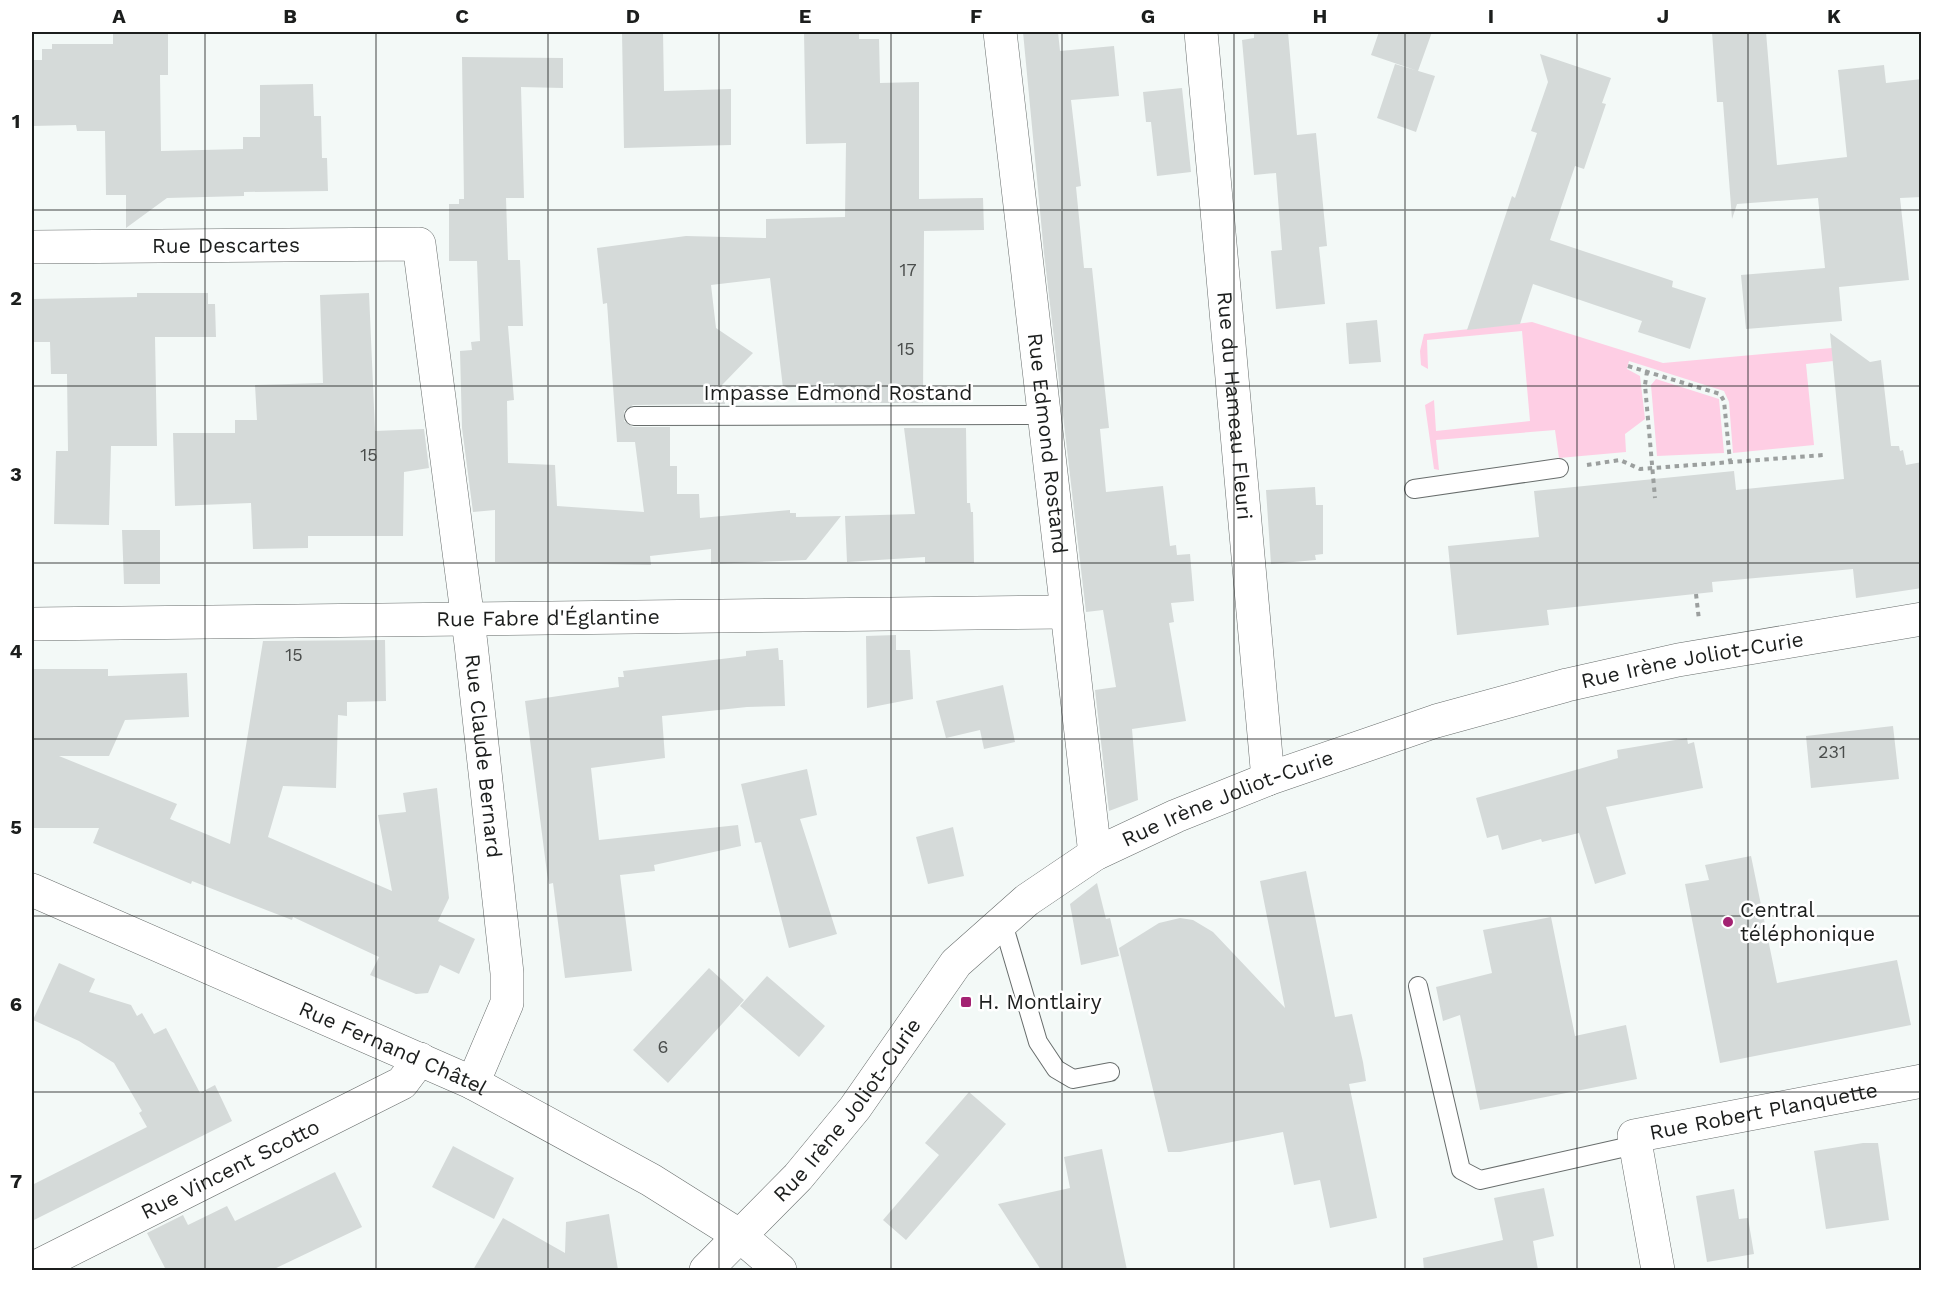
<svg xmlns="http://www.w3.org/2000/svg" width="1953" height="1302" font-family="'Work Sans',sans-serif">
	<rect width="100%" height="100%" fill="#f3f9f7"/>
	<!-- green -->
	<path fill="#fecee4" d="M1532,322L1663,363L1832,348L1833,361L1806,364L1814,445L1733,453L1729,402L1724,391L1629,361L1627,369L1640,376L1645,419L1625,434L1626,452L1559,458L1555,430L1436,440L1439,470L1434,469L1425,405L1434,400L1436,431L1530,421L1522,331L1427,340L1428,369L1421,365L1420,351L1424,334Z
		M1656,379L1719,399L1724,453L1657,456L1651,385Z"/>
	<!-- building -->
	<path fill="#d5dad9" d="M113,32H168V75H160L161,151L243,149V137H260V85L313,84L314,116H321L322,158H327L328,191L244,192V196L167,198L126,228V195H106L105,131H77L76,125L32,126V60H42V49H52V44H113Z
		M622,32H663L664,91L731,89V145L624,148Z
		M804,32H859V39H879L880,83L919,82V199L983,198L984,230L924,231L923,403H835L834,383L783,388L770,278L711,285L716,328L753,353L722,385L725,404L633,405L624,411V421L633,427H670V466H677V494H699L700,518L790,510V513H796V517L841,516L806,560L711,564V549L650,556L651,565L495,562V510L473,512L462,428L460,351L472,350L471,342L480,341L477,261H449V204H459V199H464L462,57L563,58V88L521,87L524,198H506L508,260H520L523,326H508L514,400L507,401L508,463L555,465L557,506L644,512L635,442H617L607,303L603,304L597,248L686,236L766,238V219L845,217L846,143L806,144Z
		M1023,32H1058L1060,51L1114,46L1119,96L1071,100L1081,186L1076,187L1084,268H1092L1109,428L1100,429L1106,492L1163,486L1170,546L1176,545L1177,555L1190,554L1194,601L1171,603L1174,622L1169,623L1186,721L1132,729L1138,800L1109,811L1095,690L1116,687L1103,610L1086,612L1044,253Z
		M1254,32H1288L1297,135L1316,133L1327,246L1319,247L1325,304L1276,309L1271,251L1282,250L1276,173L1254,175L1242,40L1254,38Z
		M1379,32H1432L1418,71L1371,55Z
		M1712,32H1766L1777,165L1847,157L1838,70L1884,65L1886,83L1922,79V197L1900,198L1909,280L1839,287L1842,321L1746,329L1741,275L1825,268L1818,198L1737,204L1732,219L1723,102H1717Z
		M1540,54L1611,78L1602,103L1606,104L1584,169L1575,166L1550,240L1673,281L1672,287L1706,298L1690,349L1638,332L1642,321L1533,284L1520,324L1467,330L1512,196L1515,198L1537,133L1531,131L1548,82Z
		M1395,64L1435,76L1416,132L1377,118Z
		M1182,88L1191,172L1157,176L1151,122H1146L1143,92Z
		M137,293H208V304H215L216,337H155L157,446H111L109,525L54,524L56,451H68L67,374H51L50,342H32V299L137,297Z
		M369,293L375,431L424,429L429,468L404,472L403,536H308V548L253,549L251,503L175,506L173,433H235V420H257L255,385L323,383L320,295Z
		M1377,320L1381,362L1349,364L1346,323Z
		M1830,333L1870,362L1881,360L1891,446H1899L1900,451L1903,450L1906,465L1922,462V588L1856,598L1853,569L1712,582L1713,592L1547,610L1549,625L1457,635L1448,546L1539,537L1534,491L1734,471L1736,490L1844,479Z
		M904,428H966L967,503H970L971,512H973L974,563H925V557L847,562L845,516L915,514Z
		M1315,487L1316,505H1323V554L1315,555L1316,560L1271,564L1266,490Z
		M122,530H160V584H124Z
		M896,635V650H910L913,699L867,708L866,636Z
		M385,640L386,701L347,702V716L338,715L336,788L283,786L268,837L392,891L378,815L406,812L403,793L437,788L449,898L438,921L475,939L459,974L440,965L428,993L416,994L370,975L379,957L293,917L292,920L192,881L191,884L93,843L99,828H32V669H108V676L187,673L189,717L125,720L109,756H59L177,804L170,819L230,844L263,641Z
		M778,648L779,660H783L785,706L747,707L662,716L665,758L591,768L599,840L738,825L741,846L654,865L655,871L620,875L632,971L565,978L553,883L549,884L547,873L525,701L619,687L618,677H624L623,671L746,656V651Z
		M1003,685L1015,742L984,749L980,730L946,738L936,701Z
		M1893,726L1899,779L1811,788L1806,736Z
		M1687,738L1688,744L1694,742L1703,788L1606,807L1626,874L1595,884L1579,833L1542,842L1541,839L1502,850L1498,835L1487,838L1476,798L1618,758L1617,750Z
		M807,769L817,815L800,819L837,934L789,948L761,842L755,843L741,784Z
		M953,827L964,876L928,884L916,837Z
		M1751,856L1777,983L1897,960L1911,1025L1720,1063L1685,884L1709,880L1705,865Z
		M1306,871L1335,1017L1352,1014L1363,1062L1366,1081L1349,1084L1377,1218L1330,1228L1320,1180L1294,1185L1283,1132L1180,1152H1168L1119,948L1159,923L1180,918L1193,920L1213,932L1285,1008L1260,881Z
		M1097,883L1106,919L1110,918L1119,956L1081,965L1070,904Z
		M1551,917L1575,1036L1626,1025L1637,1079L1480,1110L1460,1015L1443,1021L1436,987L1492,973L1483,930Z
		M59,963L95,979L89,992L131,1005L137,1016L142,1013L154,1034L166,1028L200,1093L215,1085L232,1121L32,1221V1185L147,1127L139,1113L142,1111L114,1063L79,1041L33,1020Z
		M709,968L744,1000L668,1083L633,1050Z
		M767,976L825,1026L799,1057L740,1006Z
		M969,1092L1006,1124L906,1240L883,1220L939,1155L925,1143Z
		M1863,1143H1878L1889,1220L1826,1229L1814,1151Z
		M453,1146L514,1178L494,1219L432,1187Z
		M1102,1149L1127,1270H1041L998,1204L1070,1188L1064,1157Z
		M335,1172L362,1227L272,1270H166L147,1233L183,1215L188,1225L227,1206L235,1221Z
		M1544,1188L1554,1236L1533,1241L1538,1270H1424L1423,1258L1503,1240L1494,1198Z
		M1734,1189L1739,1219L1748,1218L1754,1254L1707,1262L1696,1196Z
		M609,1214L618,1270H473L503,1218L565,1253L566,1222Z"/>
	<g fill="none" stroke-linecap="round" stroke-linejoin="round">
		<defs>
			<path id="lane" d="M634,416L1043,415
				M1414,489L1559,468
				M1002,920L1038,1042L1056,1069L1073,1079L1110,1072
				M1418,986L1461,1170L1480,1180L1635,1145"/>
			<g id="street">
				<path id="s1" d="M1000,32L1095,854"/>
				<path id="s2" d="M1201,32L1268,779"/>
				<path id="s3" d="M32,247L419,244L471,644L507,973V1003L473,1083"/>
				<path id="s4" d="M32,624L1065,612"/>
				<path id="s5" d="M32,1269L402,1083L420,1059"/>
				<path id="s6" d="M1658,1270L1634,1136L1922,1081"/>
			</g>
			<g id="secondary">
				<path id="s7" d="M32,890L473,1083L651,1180L740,1236L780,1270"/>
				<path id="s8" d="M706,1270L798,1177L855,1108L956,963L1027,900L1095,854L1176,816L1268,779L1436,721L1567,685L1678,660L1922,619"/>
			</g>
		</defs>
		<!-- lane casing -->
		<use href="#lane" stroke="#686d6c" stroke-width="20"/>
		<!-- street casing -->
		<use href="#street" stroke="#686d6c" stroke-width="34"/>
		<!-- secondary casing -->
		<use href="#secondary" stroke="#686d6c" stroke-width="34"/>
		<!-- path -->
		<path stroke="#9b9f9e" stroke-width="4" stroke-dasharray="4.5 4.5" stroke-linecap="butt" d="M1628,366L1720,394L1724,401L1730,461
			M1647,371L1645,385L1655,498
			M1587,465L1620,460L1640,469L1824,455
			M1696,594L1699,620"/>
		<!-- lane -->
		<use href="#lane" stroke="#fff" stroke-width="18"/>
		<!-- street -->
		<use href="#street" stroke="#fff" stroke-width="33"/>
		<!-- secondary -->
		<use href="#secondary" stroke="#fff" stroke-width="33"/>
	</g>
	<!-- grid -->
	<path fill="none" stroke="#1c1e1d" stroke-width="1.5" stroke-opacity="0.55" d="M205,32V1270M376,32V1270M548,32V1270M719,32V1270M891,32V1270M1062,32V1270M1234,32V1270M1405,32V1270M1577,32V1270M1748,32V1270M32,210H1922M32,386H1922M32,563H1922M32,739H1922M32,916H1922M32,1092H1922"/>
	<!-- markers -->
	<g fill="#a32272" stroke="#fff" stroke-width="2">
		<circle cx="1728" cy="922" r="6"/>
		<rect x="960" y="996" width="12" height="12" rx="3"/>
	</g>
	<g text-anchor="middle" stroke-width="5" stroke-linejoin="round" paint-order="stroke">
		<!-- number labels -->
		<g font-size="18" fill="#4a4d4c">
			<text x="908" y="276">17</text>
			<text x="906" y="355">15</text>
			<text x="369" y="461">15</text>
			<text x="294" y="661">15</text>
			<text x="1832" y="758">231</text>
			<text x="663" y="1053">6</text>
		</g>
		<!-- street labels -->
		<g font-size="21" fill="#1c1e1d" stroke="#fff">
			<text dy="7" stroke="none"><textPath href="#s3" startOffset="194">Rue Descartes</textPath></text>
			<text x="838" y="400">Impasse Edmond Rostand</text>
			<text dy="7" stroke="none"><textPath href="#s2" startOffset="375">Rue du Hameau Fleuri</textPath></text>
			<text dy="7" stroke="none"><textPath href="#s1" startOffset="414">Rue Edmond Rostand</textPath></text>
			<text dy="7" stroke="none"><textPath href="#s4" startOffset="516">Rue Fabre d'Églantine</textPath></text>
			<text dy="7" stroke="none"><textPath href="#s8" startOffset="1204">Rue Irène Joliot-Curie</textPath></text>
			<text dy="7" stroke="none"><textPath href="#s3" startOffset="903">Rue Claude Bernard</textPath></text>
			<text dy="7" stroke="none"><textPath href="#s8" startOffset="718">Rue Irène Joliot-Curie</textPath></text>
			<text dy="7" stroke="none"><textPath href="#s7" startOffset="394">Rue Fernand Châtel</textPath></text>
			<text dy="7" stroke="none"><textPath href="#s8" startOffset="214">Rue Irène Joliot-Curie</textPath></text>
			<text dy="7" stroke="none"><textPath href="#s6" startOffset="268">Rue Robert Planquette</textPath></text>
			<text dy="7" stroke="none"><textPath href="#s5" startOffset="222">Rue Vincent Scotto</textPath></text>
		</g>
		<!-- poi labels -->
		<g font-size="21" fill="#1c1e1d" stroke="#fff" text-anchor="start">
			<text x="1740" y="917">Central<tspan x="1740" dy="24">téléphonique</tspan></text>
			<text x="978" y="1009">H. Montlairy</text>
		</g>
	</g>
	<!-- border -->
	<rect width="1953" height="1302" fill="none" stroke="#ffffff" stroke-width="66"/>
	<rect x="33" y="33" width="1887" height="1236" fill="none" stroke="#1c1e1d" stroke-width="2"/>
	<g font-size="20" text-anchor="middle" font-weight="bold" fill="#1c1e1d">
		<text x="119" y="23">A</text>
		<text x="290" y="23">B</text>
		<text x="462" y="23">C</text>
		<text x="633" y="23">D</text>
		<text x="805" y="23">E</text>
		<text x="976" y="23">F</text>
		<text x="1148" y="23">G</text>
		<text x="1320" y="23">H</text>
		<text x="1491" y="23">I</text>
		<text x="1663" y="23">J</text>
		<text x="1834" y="23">K</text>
		<text x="16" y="128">1</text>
		<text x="16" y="305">2</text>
		<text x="16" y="481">3</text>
		<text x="16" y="658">4</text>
		<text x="16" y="834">5</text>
		<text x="16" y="1011">6</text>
		<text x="16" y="1188">7</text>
	</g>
</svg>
